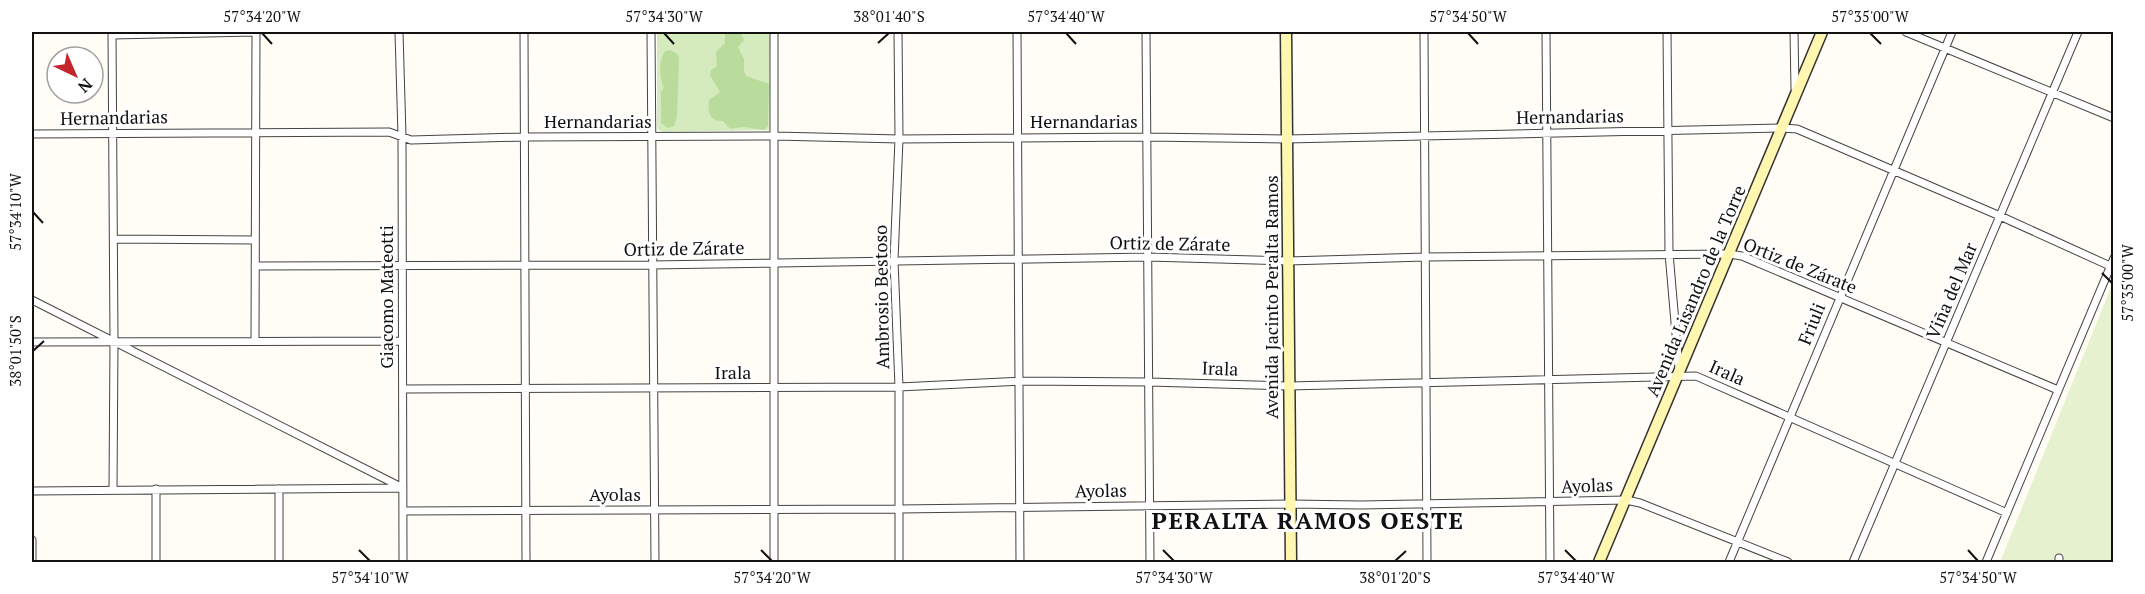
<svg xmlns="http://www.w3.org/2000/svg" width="2145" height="594" font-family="'PT Serif',serif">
	<rect width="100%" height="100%" fill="#fffdf5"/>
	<!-- green -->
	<path fill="#d5ebbd" d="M657,32H770L769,130L663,132L658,130L657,126Z"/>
	<!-- forest -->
	<path fill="#b9dc9c" d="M728,32H740L744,40L738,47L744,59V71L746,76L769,84L768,126L764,130C757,130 750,127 744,127C733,127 732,133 723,121C710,122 707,112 709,100L720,92L710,75L711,70L717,66L716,52L725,43V35Z
		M670,50L676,53L679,57L677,117L674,126L668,128L661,123V92L664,88C659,78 659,60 665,51Z"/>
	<!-- pitch -->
	<path fill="#e6f2cf" d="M2113,282V562H2000Z"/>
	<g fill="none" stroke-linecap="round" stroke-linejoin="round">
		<defs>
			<path id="street" d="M112,32L114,341L113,489
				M399,32L402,136L403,562
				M524,32L526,562
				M651,32L655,562
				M774,32V562
				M898,32L899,139L894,260L899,387V562
				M1017,32L1020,562
				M1146,32L1150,562
				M1424,32L1427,562
				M1546,32L1550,562
				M1667,32L1669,253L1679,369
				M1794,32L1795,89
				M1906,32L2114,118
				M112,35L254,32
				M32,134L389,132L411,140L524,137L775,136L899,139L1147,137L1287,139L1782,128L1797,129L2000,216L2110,266
				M114,239L255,240
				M255,266L652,265L1148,257L1288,261L1425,257L1729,254L1742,256L2058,390
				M32,300L403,488
				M255,341L256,32
				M32,342L401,341
				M403,389L899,387L1021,381L1149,382L1289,386L1696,376L2007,513
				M156,489V562
				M279,489V562
				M32,491L400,488
				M403,511L899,509L1290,504L1361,505L1626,500L1640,503L1788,562
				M32,540V562
				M2059,558V562
				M1729,562L1952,32
				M1853,562L2078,32
				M1986,562L2114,258"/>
			<path id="secondary" d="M1286,32L1291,562
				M1599,562L1822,32"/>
		</defs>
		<!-- street casing -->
		<use href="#street" stroke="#444" stroke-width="9"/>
		<!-- secondary casing -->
		<use href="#secondary" stroke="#333" stroke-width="13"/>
		<!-- street -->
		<use href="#street" stroke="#fff" stroke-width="7"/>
		<!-- secondary -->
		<use href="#secondary" stroke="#fff6b0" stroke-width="10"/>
	</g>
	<!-- ticks -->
	<path fill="none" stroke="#111" stroke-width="2" d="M262,33L272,44M664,33L674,44M1066,33L1076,44M1468,33L1478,44M1870,33L1881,44M878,43L889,33M33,212L43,223M2102,273L2112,283M33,351L44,341M359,550L370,561M761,550L772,561M1163,550L1174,561M1565,550L1576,561M1968,550L1978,561M1395,561L1406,551"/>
	<g text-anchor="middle" stroke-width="6" stroke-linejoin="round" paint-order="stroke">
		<!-- street labels -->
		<g font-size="18" fill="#111" stroke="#fff">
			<text transform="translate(1570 117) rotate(-1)" y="6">Hernandarias</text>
			<text transform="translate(114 118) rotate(-1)" y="6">Hernandarias</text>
			<text x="598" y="128">Hernandarias</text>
			<text x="1084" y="128">Hernandarias</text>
			<text transform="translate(1170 244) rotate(1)" y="6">Ortiz de Zárate</text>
			<text transform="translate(684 249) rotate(-1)" y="6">Ortiz de Zárate</text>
			<text transform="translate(1800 266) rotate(22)" y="6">Ortiz de Zárate</text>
			<text transform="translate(1696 291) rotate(-67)" y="6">Avenida Lisandro de la Torre</text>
			<text transform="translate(1952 291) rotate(-67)" y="6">Viña del Mar</text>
			<text transform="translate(387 297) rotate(-90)" y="6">Giacomo Mateotti</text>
			<text transform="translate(882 297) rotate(-91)" y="6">Ambrosio Bestoso</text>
			<text transform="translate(1272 297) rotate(-90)" y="6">Avenida Jacinto Peralta Ramos</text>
			<text transform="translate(1812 324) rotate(-68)" y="6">Friuli</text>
			<text transform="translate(1220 369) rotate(2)" y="6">Irala</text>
			<text x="733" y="379">Irala</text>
			<text transform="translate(1727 373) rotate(24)" y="6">Irala</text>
			<text transform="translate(1587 486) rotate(-2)" y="6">Ayolas</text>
			<text transform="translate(1101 491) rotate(-1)" y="6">Ayolas</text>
			<text x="615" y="501">Ayolas</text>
		</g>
		<!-- district labels -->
		<g font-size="24" font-weight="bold" letter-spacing="1.5" fill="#111" stroke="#fff">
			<text x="1308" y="529">PERALTA RAMOS OESTE</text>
		</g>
	</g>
	<!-- border -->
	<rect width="2145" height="594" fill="none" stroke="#ffffff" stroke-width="66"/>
	<!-- north arrow -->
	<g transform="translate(75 75) rotate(136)"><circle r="28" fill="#ffffff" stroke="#a0a0a0" stroke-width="1.5"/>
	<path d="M0-4.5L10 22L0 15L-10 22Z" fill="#c4262e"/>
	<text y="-9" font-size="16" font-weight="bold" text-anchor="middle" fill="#111111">N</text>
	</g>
	<rect x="33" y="33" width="2079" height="528" fill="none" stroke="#111" stroke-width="2"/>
	<g font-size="15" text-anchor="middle" fill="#111">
		<text x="262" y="22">57°34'20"W</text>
		<text x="664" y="22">57°34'30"W</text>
		<text x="889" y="22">38°01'40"S</text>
		<text x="1066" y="22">57°34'40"W</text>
		<text x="1468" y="22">57°34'50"W</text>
		<text x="1870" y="22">57°35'00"W</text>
		<text transform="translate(16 212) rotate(-90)" y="5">57°34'10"W</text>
		<text transform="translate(2128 283) rotate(-90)" y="5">57°35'00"W</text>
		<text transform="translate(16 351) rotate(-90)" y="5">38°01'50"S</text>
		<text x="370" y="583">57°34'10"W</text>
		<text x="772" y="583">57°34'20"W</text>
		<text x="1174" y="583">57°34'30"W</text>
		<text x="1395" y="583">38°01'20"S</text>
		<text x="1576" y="583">57°34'40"W</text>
		<text x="1978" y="583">57°34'50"W</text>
	</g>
</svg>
